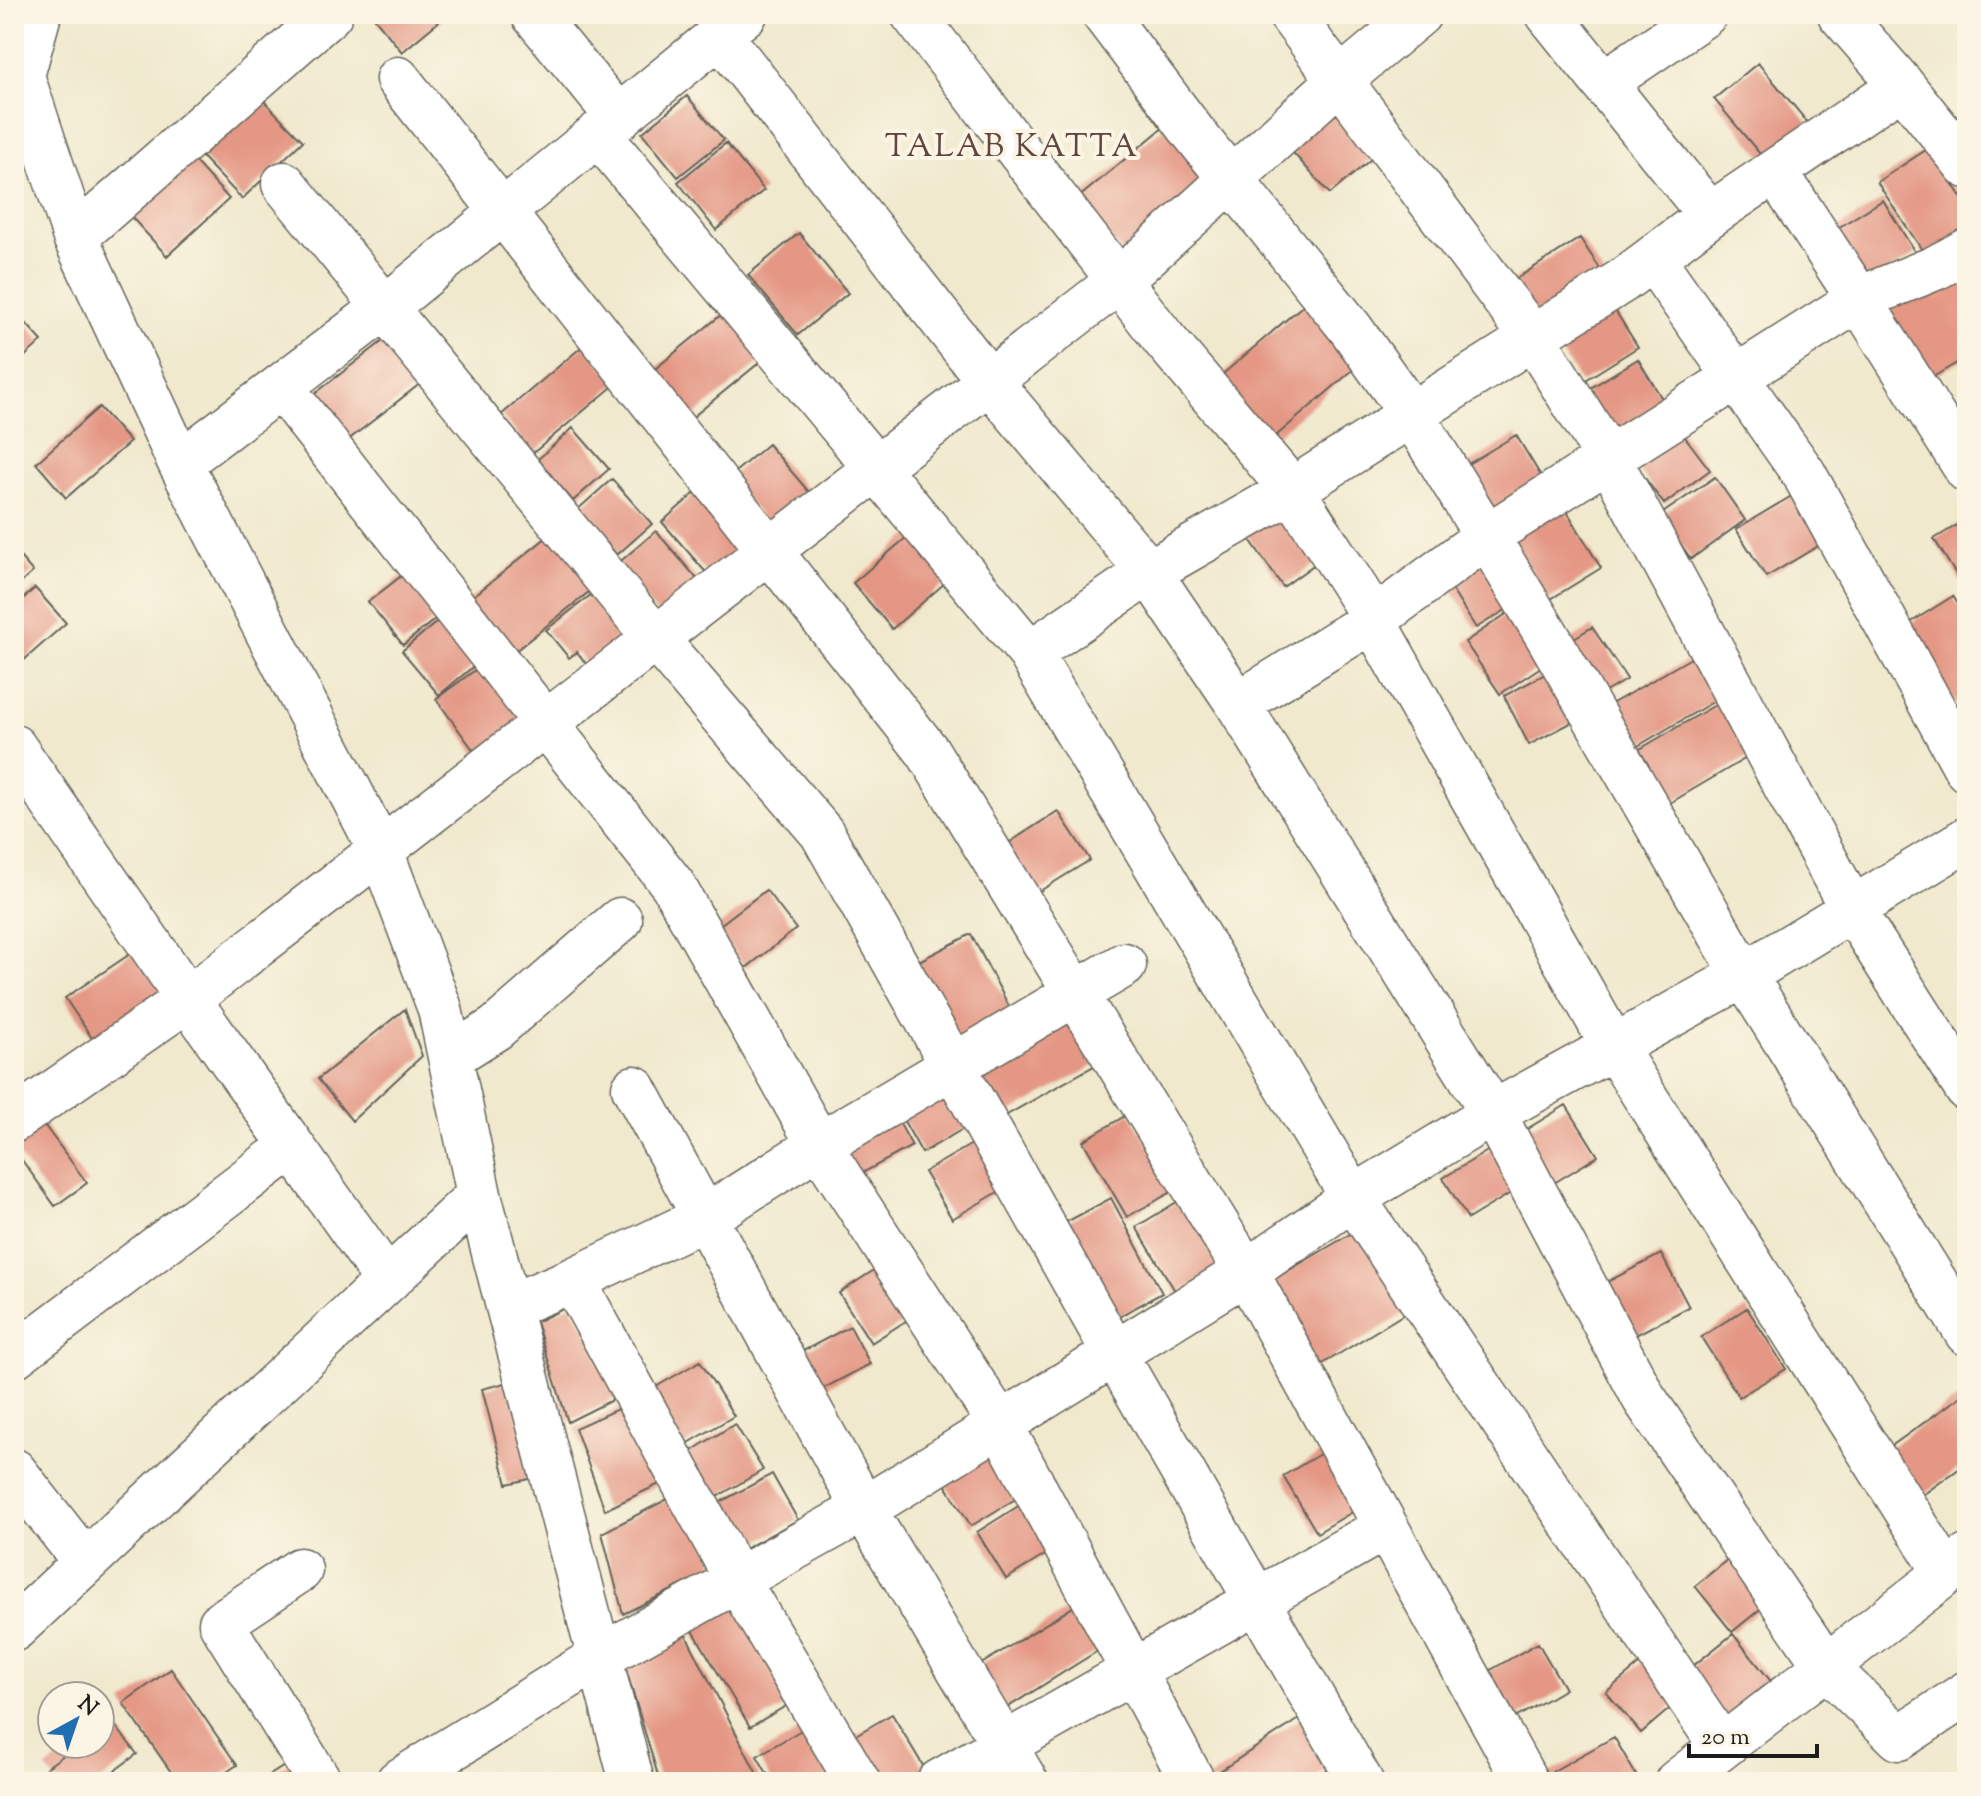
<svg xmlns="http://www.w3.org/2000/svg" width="1981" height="1796" font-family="'Sorts Mill Goudy',serif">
	<rect width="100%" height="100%" fill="#fcf5e5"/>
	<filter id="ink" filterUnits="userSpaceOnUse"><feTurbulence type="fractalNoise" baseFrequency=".0125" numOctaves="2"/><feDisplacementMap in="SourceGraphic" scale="16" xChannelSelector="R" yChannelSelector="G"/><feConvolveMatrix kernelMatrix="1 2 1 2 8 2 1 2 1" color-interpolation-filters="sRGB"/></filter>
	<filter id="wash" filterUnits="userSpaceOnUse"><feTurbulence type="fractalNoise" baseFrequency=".006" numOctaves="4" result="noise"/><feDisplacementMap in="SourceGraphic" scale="32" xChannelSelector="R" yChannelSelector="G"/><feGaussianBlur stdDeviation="1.8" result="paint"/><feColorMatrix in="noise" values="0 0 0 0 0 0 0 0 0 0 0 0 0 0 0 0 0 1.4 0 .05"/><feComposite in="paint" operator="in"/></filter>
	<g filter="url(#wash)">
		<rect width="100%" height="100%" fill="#f0e9ce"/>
		<g id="blocks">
			<!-- building -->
			<path fill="#e49784" d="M371,14H448L402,52Z
				M1758,63L1814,130L1770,166L1714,99Z
				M258,95L303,141L242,199L198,153Z
				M687,96L724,140L678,177L642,133Z
				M1342,101L1384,148L1330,194L1288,147Z
				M1170,122L1216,178L1124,255L1078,198Z
				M726,143L764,190L716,230L678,182Z
				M1929,148L1967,206V234L1928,259L1877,182Z
				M187,153L229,199L167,256L125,210Z
				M1883,200L1916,254L1861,288L1828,234Z
				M799,233L848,293L798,335L748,275Z
				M1580,238L1610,284L1541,328L1511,282Z
				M1967,266V357L1926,381L1883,308Z
				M1606,296L1638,347L1581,383L1548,332Z
				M1307,302L1360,364L1270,441L1217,379Z
				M732,306L771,353L683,425L644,378Z
				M14,310L42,341L14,366Z
				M392,334L426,379L343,444L308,399Z
				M584,345L617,383L533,453L501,415Z
				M1638,359L1667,407L1614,439L1584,392Z
				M99,407L130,442L66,498L36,463Z
				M1676,425L1710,470L1664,504L1631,459Z
				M573,428L609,469L573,501L537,460Z
				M1516,435L1547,486L1494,518L1463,467Z
				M768,444L814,498L774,532L728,478Z
				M1715,477L1745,520L1691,559L1660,515Z
				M612,479L652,524L617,555L577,510Z
				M704,485L753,541L710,577L662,522Z
				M1800,491L1830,539L1766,577L1736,529Z
				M1292,499L1330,553L1283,587L1244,531Z
				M1562,503L1601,568L1549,600L1510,534Z
				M1967,519V592L1934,539Z
				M656,531L698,580L658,615L616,565Z
				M914,531L953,576L892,629L853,583Z
				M552,533L595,587L509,656L465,603Z
				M14,550L33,572L14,589Z
				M1482,558L1512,606L1476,628L1446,581Z
				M409,570L444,612L403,645L368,602Z
				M35,588L66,623L14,669V607Z
				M600,588L641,638L594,674L577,652L569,658L546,630Z
				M1953,596L1967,618V698L1957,705L1905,626Z
				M1518,606L1553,659L1500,694L1465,642Z
				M450,611L487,655L439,695L402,651Z
				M1592,627L1627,679L1597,697L1563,645Z
				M1698,654L1723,696L1631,750L1606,707Z
				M486,662L531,722L480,759L436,699Z
				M1562,665L1588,714L1529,745L1504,696Z
				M1722,701L1753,754L1665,806L1633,753Z
				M1058,811L1090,860L1035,894L1004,846Z
				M766,890L796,929L746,968L716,928Z
				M971,934L1013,1014L959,1042L917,962Z
				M139,948L172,996L98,1047L65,998Z
				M405,1009L422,1056L352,1121L318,1079Z
				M1071,1014L1099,1063L998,1120L970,1071Z
				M948,1080L973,1123L922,1153L897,1109Z
				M1566,1105L1598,1156L1546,1188L1514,1137Z
				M894,1113L912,1146L857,1176L839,1142Z
				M1130,1113L1175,1190L1127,1217L1083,1141Z
				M42,1122L87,1183L55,1206L14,1149V1142Z
				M984,1137L1012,1184L952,1219L924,1172Z
				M1499,1144L1524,1185L1468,1219L1443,1178Z
				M1190,1194L1231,1262L1177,1294L1136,1227Z
				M1111,1198L1162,1293L1111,1321L1059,1226Z
				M1364,1226L1414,1308L1316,1368L1262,1286Z
				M1661,1254L1689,1307L1634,1336L1605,1283Z
				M885,1263L917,1314L871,1343L839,1293Z
				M571,1305L624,1394L568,1422L536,1322Z
				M1747,1308L1786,1369L1739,1397L1701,1337Z
				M850,1326L870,1364L813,1394L792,1357Z
				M700,1361L734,1416L682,1447L649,1391Z
				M509,1382L534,1478L507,1484L482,1389Z
				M1967,1392V1463L1917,1499L1883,1452Z
				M631,1403L672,1478L605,1510L575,1428Z
				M735,1424L763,1470L710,1501L683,1456Z
				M998,1445L1027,1492L971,1526L942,1479Z
				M1330,1448L1364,1505L1317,1533L1283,1476Z
				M772,1474L798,1520L737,1553L711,1507Z
				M683,1491L717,1568L623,1614L602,1533Z
				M1028,1500L1058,1547L1006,1579L977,1532Z
				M1738,1551L1775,1597L1732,1632L1695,1586Z
				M741,1601L798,1699L750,1727L692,1629Z
				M1078,1604L1104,1647L997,1714L970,1671Z
				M1733,1634L1774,1685L1725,1725L1683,1674Z
				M686,1635L761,1782H660L625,1666Z
				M1538,1643L1565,1689L1510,1721L1482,1675Z
				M1646,1659L1681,1699L1641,1733L1606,1692Z
				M171,1669L237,1765L212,1782H178L123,1703Z
				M892,1714L925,1769L902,1782H871L847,1740Z
				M1307,1714L1338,1762L1308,1782H1203Z
				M111,1720L137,1754L99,1782H56L46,1768L79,1744H100V1728Z
				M803,1729L834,1782H772L757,1756Z
				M1614,1737L1640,1782H1543L1541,1778Z
				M294,1760L308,1782H259Z"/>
		</g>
	</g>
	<g filter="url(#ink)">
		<use href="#blocks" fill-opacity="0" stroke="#66645a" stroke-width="2"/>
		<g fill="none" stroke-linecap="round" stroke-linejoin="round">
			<defs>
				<path id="minor" d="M39,14L22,76L75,237L180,463L381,851L440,1009L479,1195L632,1782
					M533,14L619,118
					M913,14L1164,339L1292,490L1375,619L1381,635L1613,1046L1946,1573
					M1104,14L1193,132L1351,329L1411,413L1547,635L1744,975L1967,1333
					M1290,14L1533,338L1609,459L1852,909L1967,1089
					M1548,14L1710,215
					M1840,14L1902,85L1967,166
					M719,34L989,381L1149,572L1238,704L1493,1113L1644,1398L1827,1668L1899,1738L1967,1693
					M398,79L928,752L1246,1272L1526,1782
					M1604,83L1705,14
					M599,135L1030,653L1353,1198L1722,1747
					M1775,171L1859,299L1935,268L1967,251
					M284,184L656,639L822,833L1115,1354L1361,1782
					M75,237L330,14
					M1653,259L1804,474L1967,770
					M281,387L673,885L819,1145L1000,1424L1193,1782
					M180,463L397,298L745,14
					M1030,653L1149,572L1292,490L1622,281L1710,215L1902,85
					M1238,704L1375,619L1487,536L1859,299L1967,470
					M14,747L188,999L1119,281L1340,80L1419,14
					M450,1057L496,1028L620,920
					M634,1088L864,1509L1026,1782
					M14,1120L188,999L387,1280
					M573,1280L737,1580L858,1782
					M508,1307L573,1280L704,1218L819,1145L1124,965
					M14,1356L292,1146
					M14,1471L85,1562
					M300,1570L221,1623L320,1782
					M14,1629L479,1195
					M398,1782L598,1658L864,1509L1246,1272L1353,1198L1493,1113L1744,975L1967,839
					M939,1782L1386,1527
					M1677,1782L1967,1557"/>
			</defs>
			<!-- minor casing -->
			<use href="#minor" stroke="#66645a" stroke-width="47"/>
			<!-- minor -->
			<use href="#minor" stroke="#fff" stroke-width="44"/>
		</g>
	</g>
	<g text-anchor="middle" stroke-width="8" stroke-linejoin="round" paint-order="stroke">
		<!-- neighbourhood labels -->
		<g font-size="32" letter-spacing="2" fill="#624740" stroke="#fcf5e5">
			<text x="1012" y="156">TALAB KATTA</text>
		</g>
	</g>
	<!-- margin -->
	<rect width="1981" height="1796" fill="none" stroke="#fcf5e5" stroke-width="48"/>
	<!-- north arrow -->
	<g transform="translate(76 1720) rotate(40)"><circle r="38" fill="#fcf5e5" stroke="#a29e95" stroke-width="2"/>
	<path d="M0-6L14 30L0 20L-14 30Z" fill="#1f6fb2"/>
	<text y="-12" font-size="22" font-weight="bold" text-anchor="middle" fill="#1c1c1c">N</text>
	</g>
	<!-- scale -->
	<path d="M1689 1744v12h128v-12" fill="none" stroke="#1c1c1c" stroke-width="4"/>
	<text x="1701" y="1744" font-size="24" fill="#1c1c1c" stroke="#fcf5e5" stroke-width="6" paint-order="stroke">20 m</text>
</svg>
